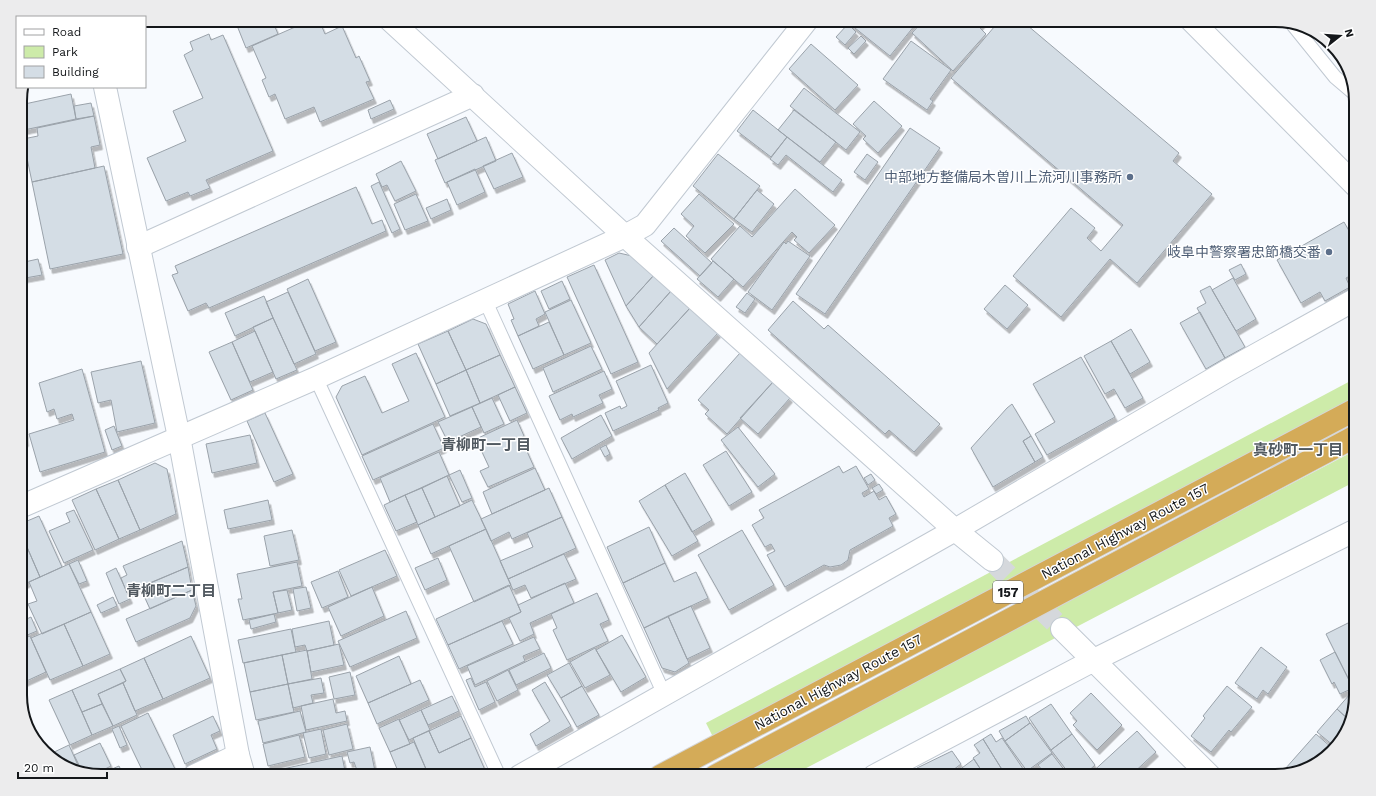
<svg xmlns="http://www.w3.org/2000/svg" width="1376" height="796" font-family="'Work Sans','Noto Sans JP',sans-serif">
	<defs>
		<filter id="shadow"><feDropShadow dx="2.5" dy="4.5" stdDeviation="0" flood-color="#0004"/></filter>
	</defs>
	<rect width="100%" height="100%" fill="#f7fafe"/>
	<!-- green -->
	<path fill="#cdeba9" d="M1356,378V401L716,743L706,723Z
		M1356,450V481L791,776H734Z"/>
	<!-- building -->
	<path fill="#d4dde5" stroke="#9aa2aa" filter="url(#shadow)" d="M243,20H272L278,34L246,48L236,23Z
		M311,20H319L325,34L342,26L356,58L359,56L370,81L366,82L374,99L320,122L314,107L285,119L275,94L269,97L262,80L266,78L252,46Z
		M845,20H919L890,56Z
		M924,20H985L979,27L986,34L953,71L912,33Z
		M1000,20H1021L1179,153L1173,161L1212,194L1137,283L1110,259L1061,317L1013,276L1071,208L1095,228L1087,238L1101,251L1123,225L951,78Z
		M848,24L856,32L845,45L836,37Z
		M209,34L211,40L223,35L273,151L206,180L210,188L190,196L188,192L166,201L147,158L186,141L173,111L203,98L184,55L193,50L190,42Z
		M861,36L866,41L854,54L848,48Z
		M911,41L951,70L930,99L933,101L927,110L883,79Z
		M811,44L858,85L835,110L789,69Z
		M804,88L860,132L846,150L790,106Z
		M71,94L76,119L24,130L20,105Z
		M390,100L394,109L371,119L368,110Z
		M874,101L902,126L878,153L863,139L866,136L853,124Z
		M91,103L94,116L76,119L74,106Z
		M753,110L787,137L771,157L737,131Z
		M794,110L836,142L820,162L778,130Z
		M94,116L100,145L91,147L95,168L32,182L23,139L38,136L37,128Z
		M466,117L477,141L438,159L427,134Z
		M910,128L940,148L825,314L796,294Z
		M486,137L496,161L445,183L435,160Z
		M787,137L842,180L833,192L786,155L778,165L770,159Z
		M512,153L523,177L494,189L483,166Z
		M718,154L760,186L734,219L693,186Z
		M867,154L878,162L865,180L854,172Z
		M401,161L416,191L395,201L387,185L382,187L376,174Z
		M104,166L123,254L50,269L32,182Z
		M475,169L485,192L457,205L447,182Z
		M379,182L400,229L392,233L371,186Z
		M356,187L372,224L382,220L386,231L209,308L206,303L188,311L172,275L178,273L175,266Z
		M795,189L835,225L809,253L794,240L797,237L792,232L743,287L711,259L740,226L752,237Z
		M757,190L774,204L752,232L734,219Z
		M416,194L428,221L405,230L394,204Z
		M699,194L734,224L705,253L686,236L694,226L681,214Z
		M447,199L451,210L431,219L426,208Z
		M1344,222L1356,243V273L1346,278L1350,287L1325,301L1320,292L1301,303L1277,260Z
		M674,228L712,263L700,276L661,241Z
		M788,241L810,256L772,310L748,292L784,242L786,244Z
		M619,253L632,256L654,275L626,306L605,260Z
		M38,259L42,275L20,279V263Z
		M713,261L734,279L718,297L697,279Z
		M1241,264L1246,274L1235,280L1229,270Z
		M594,265L638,362L611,374L567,277Z
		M654,275L671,291L639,327L626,306Z
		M1233,278L1256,319L1236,331L1212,290Z
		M308,279L336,342L315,351L287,289Z
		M562,281L570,299L549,309L541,291Z
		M1005,285L1028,305L1007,329L984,309Z
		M1210,286L1245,347L1225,358L1197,308L1206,303L1200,291Z
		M535,291L545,314L536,319L539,326L518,336L511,320L514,319L508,304Z
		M671,291L690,308L657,344L639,327Z
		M288,292L316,354L294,364L266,302Z
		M747,293L755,299L745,313L736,307Z
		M264,296L273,318L235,336L225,313Z
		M571,300L591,343L564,355L545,312Z
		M793,301L824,329L828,325L940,424L914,452L889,430L885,434L768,330Z
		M690,308L718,333L667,389L649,353Z
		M1200,312L1225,358L1206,369L1180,323Z
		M273,318L297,370L276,379L253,327Z
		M473,319L486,324L500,355L466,370L448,331Z
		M549,322L564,355L533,369L518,336Z
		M1131,329L1150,362L1130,374L1111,341Z
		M255,331L273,372L250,382L232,342Z
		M448,331L466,370L436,384L418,344Z
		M1111,341L1143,398L1125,408L1114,389L1105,394L1084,356Z
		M232,342L253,390L231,400L209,352Z
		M591,346L602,369L553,392L543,368Z
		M416,353L445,417L362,455L336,397L342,386L365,376L382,413L409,401L392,364Z
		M740,353L773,382L727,434L705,414L709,410L698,400Z
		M500,355L515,387L480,403L466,370Z
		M1081,357L1115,417L1047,455L1035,434L1055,422L1033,384Z
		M141,361L155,423L117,432L111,400L98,403L91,372Z
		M651,365L668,403L658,408L659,410L613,431L605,413L620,406L621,409L627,406L616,381Z
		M82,369L105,452L40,472L29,434L74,420L72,414L57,419L54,409L47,412L39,383Z
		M466,370L480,403L450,416L436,384Z
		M604,371L612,389L599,395L603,403L573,417L572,414L560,420L549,396Z
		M773,382L790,398L758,434L740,418Z
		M515,387L527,413L510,421L498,395Z
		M20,398H22L24,418H20Z
		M492,398L504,424L484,433L472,407Z
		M1012,404L1031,436L1023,441L1035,462L993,487L971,448L1007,408Z
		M472,407L481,427L448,442L438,422Z
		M265,413L293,474L274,482L247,421Z
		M601,415L612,436L572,459L561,438Z
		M20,418H24L26,442H20Z
		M517,420L524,436L521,438L534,467L488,487L480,471L489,467L476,439Z
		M433,424L444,448L373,480L362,456Z
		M114,426L122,446L112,450L105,430Z
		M738,427L775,474L758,487L721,440Z
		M250,435L257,463L212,473L206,444Z
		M1031,436L1043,457L1035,462L1023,441Z
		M606,445L610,454L605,457L600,448Z
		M726,451L752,492L729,506L703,465Z
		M439,452L449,475L390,502L380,478Z
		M155,463L167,469L176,514L140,530L118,480Z
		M839,466L843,473L856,466L869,489L862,493L864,497L874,491L879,500L886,496L896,514L889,518L893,526L850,550L848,560L841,565L830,567L824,565L785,587L767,555L775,551L771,544L765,547L752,525L764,518L759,510Z
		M535,468L545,490L492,514L483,492Z
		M460,470L472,498L462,502L449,475Z
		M685,473L712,520L692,532L665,485Z
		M871,474L875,480L868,485L864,478Z
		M447,476L460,506L435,517L422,488Z
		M118,480L140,530L119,539L96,489Z
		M879,484L883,490L876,494L872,488Z
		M665,485L698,541L672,556L639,501Z
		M422,488L435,517L418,525L405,495Z
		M549,488L562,517L512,539L509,532L491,541L481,519Z
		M96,489L119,539L95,550L72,500Z
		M405,495L417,522L396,531L384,505Z
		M268,500L272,520L228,529L224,510Z
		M472,500L486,529L431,554L418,525Z
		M74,510L93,550L64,563L49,531L70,522L66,513Z
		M39,516L62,567L40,577L20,531V524Z
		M562,517L576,548L508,579L500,561L533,547L527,533Z
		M649,527L665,563L623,583L607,547Z
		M486,529L511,585L474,602L449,546Z
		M292,530L299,560L270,566L264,536Z
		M742,530L774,585L729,610L698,555Z
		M20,531L40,577L20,586Z
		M182,541L188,567L127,593L121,578L127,575L123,566Z
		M385,550L397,576L351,596L339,570Z
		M564,554L576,579L531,598L525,585L513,590L508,579Z
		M438,558L447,580L425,590L415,568Z
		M78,560L87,581L79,584L69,564Z
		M297,562L302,586L273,592L278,613L243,620L238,599H242L237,574Z
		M665,563L674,582L696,572L708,598L644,628L623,583Z
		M69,564L91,612L42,634L28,604L37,601L29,582Z
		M188,567L192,590L150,609L140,587Z
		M116,568L130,599L119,604L106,573Z
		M338,571L348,597L322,608L311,582Z
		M565,583L574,603L530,623L534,634L520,641L509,618L521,612L518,605Z
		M509,585L521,612L448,645L436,619Z
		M306,587L311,608L297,611L293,589Z
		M372,587L384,616L341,636L328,607Z
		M192,590L196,606L190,618L136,642L126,619Z
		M287,590L292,610L278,613L273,592Z
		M597,593L609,620L600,624L608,641L567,660L553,630L557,628L551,614Z
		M113,597L117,606L101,613L97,605Z
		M691,606L710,648L687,659L668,616Z
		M406,611L417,638L350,667L338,641Z
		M91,612L110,654L83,666L64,624Z
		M274,614L276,622L251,629L249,620Z
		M668,616L689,663L675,672L662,668L644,628Z
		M31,617L37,631L20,638V622Z
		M329,621L334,645L307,651L305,645L295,647L292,629Z
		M502,621L513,644L459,669L448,645Z
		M1350,622L1356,633V684L1353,688L1326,634Z
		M64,624L83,666L50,680L31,638Z
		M291,629L296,652L243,663L238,640Z
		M622,635L646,677L621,692L596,650Z
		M30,636L46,672L20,684V640Z
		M191,636L210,678L163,699L144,658Z
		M534,637L540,649L523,656L525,661L475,685L467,666Z
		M339,644L344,665L311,672L307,651Z
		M1261,647L1287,667L1268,694L1263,690L1257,699L1235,683Z
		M595,648L610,675L585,688L570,662Z
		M307,650L312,679L288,684L282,655Z
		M1335,652L1353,688L1340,694L1334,682L1332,684L1320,660Z
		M544,653L551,668L516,685L509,670Z
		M282,655L288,684L250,692L244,663Z
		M399,656L411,684L368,703L356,676Z
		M144,658L163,699L135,711L123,683L126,681L120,669Z
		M569,663L582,686L561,698L547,675Z
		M120,669L126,681L98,694L102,704L82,712L72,690Z
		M508,670L518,690L497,701L487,681Z
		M350,672L355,695L334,699L329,677Z
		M321,678L324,693L311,695L313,703L293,708L288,684Z
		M471,678L475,687L486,682L495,702L479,710L466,680Z
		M420,680L429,700L377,724L368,703Z
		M545,682L571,726L536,746L530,734L550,721L532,690Z
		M123,683L137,715L113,726L98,694Z
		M288,684L294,712L256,720L250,692Z
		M582,686L599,715L577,727L561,698Z
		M1227,686L1252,707L1231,732L1229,730L1211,752L1191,736L1205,718L1203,716Z
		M1356,687V695L1349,720L1337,709Z
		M72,690L92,735L70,745L49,700Z
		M1091,693L1122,725L1097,750L1073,725L1077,721L1070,713Z
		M452,696L459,711L428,725L421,710Z
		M333,699L336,713L345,711L347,721L306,730L301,706Z
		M102,704L113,726L92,735L82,712Z
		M1051,704L1072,734L1051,750L1029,718Z
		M1337,709L1349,720L1342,731L1345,734L1334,746L1317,732Z
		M421,710L430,730L409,740L399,720Z
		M300,711L306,732L263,743L258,721Z
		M148,713L175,769L159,776H145L121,726Z
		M213,716L220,731L211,735L217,749L185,764L173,735Z
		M461,716L471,738L439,753L429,731Z
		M1026,716L1030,723L1005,741L999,731Z
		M399,719L410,744L390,752L379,728Z
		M1030,723L1052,753L1027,771L1005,741Z
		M347,724L353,749L329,755L323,730Z
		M119,726L127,745L120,748L112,729Z
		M321,729L326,754L309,758L303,733Z
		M429,731L439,753L471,738L485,770L483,776H429L413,738Z
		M1137,731L1156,752L1130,776H1088Z
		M991,734L996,742L1002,738L1028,776H1006L983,739Z
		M1072,734L1095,765L1083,776H1071L1051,750Z
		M1316,734L1332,748L1316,765L1289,772L1285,769Z
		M299,735L305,757L268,766L263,744Z
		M983,739L1006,776H985L973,758L980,753L974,745Z
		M414,742L429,776H400L390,752Z
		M100,743L111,766L95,774L82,771L74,755Z
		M69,745L80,770L61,765L50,754Z
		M370,747L376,776H359L354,762L350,763L347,752Z
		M952,751L961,764L945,776H923L917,768Z
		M1052,754L1069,776H1047L1038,765Z
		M342,756L346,776H279L278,770Z
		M974,759L985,776H951Z
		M119,766L124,776L98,775Z"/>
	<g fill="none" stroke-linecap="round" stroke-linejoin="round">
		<!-- minor-tunnel -->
		<path stroke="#d5d8dc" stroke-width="22" stroke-dasharray="22 11" stroke-linecap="butt" d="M992,560L1062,629"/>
		<defs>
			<path id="service" d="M1293,25L1335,77L1355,94
				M485,300L664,694
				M316,378L499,776"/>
			<path id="minor" d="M390,20L625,236L955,530L992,560
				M1191,20L1356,186
				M138,247L473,95
				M20,507L316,378L625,236L645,225L807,20
				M1062,629L1210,776
				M194,776L238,755
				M520,776L955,530L1227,371L1356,299
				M874,776L1094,660L1356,530"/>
			<path id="tertiary" d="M105,87L179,437L238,755L244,776"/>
			<path id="trunk" d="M660,776L1356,409
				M715,776L1356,436"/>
		</defs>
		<!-- service casing -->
		<use href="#service" stroke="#c1c9d2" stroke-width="15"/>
		<!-- minor casing -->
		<use href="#minor" stroke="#c1c9d2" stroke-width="24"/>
		<!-- tertiary casing -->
		<use href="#tertiary" stroke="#c1c9d2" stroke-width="24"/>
		<!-- trunk casing -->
		<use href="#trunk" stroke="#d5d5d6" stroke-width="24"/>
		<!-- service -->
		<use href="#service" stroke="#fff" stroke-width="13"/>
		<!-- minor -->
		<use href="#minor" stroke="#fff" stroke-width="22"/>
		<!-- tertiary -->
		<use href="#tertiary" stroke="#fff" stroke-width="22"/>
		<!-- trunk -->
		<use href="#trunk" stroke="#d4ab58" stroke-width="22"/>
	</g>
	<!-- markers -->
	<g fill="#5c6f8a" stroke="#fff" stroke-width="1.5">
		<circle cx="1130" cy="177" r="4"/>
		<circle cx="1329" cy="252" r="4"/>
	</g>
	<g text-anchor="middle" stroke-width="3" stroke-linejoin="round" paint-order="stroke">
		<!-- shield labels -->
		<rect fill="#fff" stroke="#5a5d5f" stroke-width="1" x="993" y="581" width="30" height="22" rx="3"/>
		<g font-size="13" font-weight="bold" fill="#14171a">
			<text x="1008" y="597">157</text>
		</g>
		<!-- service labels -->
		<g font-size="14" fill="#4e5e75" stroke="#fff" text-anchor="end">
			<text x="1122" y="182">中部地方整備局木曽川上流河川事務所</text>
			<text x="1321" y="257">岐阜中警察署忠節橋交番</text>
		</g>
		<!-- street labels -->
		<g font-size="14" fill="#14171a" stroke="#fff">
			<text transform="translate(1125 531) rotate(-28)" y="5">National Highway Route 157</text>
			<text transform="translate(838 682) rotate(-28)" y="5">National Highway Route 157</text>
		</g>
		<!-- neighbourhood labels -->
		<g font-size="15" font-weight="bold" fill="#515960" stroke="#fff">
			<text x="486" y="450">青柳町一丁目</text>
			<text x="1298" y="455">真砂町一丁目</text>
			<text x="171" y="596">青柳町二丁目</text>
		</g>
	</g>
	<!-- crop -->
	<path d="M0 0H1376V796H0ZM101 27H1275A74 74 0 0 1 1349 101V695A74 74 0 0 1 1275 769H101A74 74 0 0 1 27 695V101A74 74 0 0 1 101 27Z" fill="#ececed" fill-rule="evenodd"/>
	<path fill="none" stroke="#14171a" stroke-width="2" d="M101 27H1275A74 74 0 0 1 1349 101V695A74 74 0 0 1 1275 769H101A74 74 0 0 1 27 695V101A74 74 0 0 1 101 27Z"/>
	<!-- legend -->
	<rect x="16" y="16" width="130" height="72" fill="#ffffff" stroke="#a1a2a3"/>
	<rect x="24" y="29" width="20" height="6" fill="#ffffff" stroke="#a1a2a3"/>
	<text x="52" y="36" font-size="12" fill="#14171a">Road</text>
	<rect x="24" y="46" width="20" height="12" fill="#cdeba9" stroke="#a1a2a3"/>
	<text x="52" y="56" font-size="12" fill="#14171a">Park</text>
	<rect x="24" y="66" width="20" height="12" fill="#d4dde5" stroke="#a1a2a3"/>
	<text x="52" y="76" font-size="12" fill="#14171a">Building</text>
	<!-- north arrow -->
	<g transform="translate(1340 36) rotate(73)" stroke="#ffffff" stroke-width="3" paint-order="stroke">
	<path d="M0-3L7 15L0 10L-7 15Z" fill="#14171a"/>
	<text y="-6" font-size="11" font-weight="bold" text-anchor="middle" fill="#14171a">N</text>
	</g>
	<!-- scale -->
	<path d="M18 772v6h89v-6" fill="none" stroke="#14171a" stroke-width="2"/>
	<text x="24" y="772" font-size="12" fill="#14171a" stroke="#ffffff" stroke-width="3" paint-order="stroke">20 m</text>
</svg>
